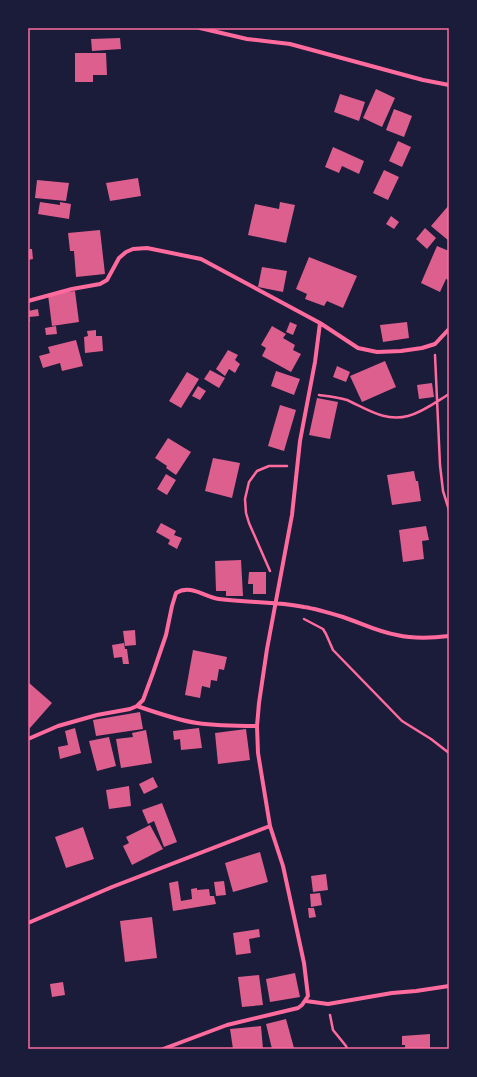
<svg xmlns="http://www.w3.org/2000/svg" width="477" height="1077" font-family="Helvetica,sans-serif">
	<rect width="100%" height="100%" fill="#1b1b3a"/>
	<!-- building -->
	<path fill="#dd5f8e" d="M120,38L121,49L92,51L91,39Z
		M75,53H106L107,75H93V82H75Z
		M376,89L395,98L382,127L363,118Z
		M340,94L365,102L359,121L334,112Z
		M394,109L412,116L404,137L386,130Z
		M398,141L411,147L402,167L389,161Z
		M333,147L364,161L359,174L342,166L339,173L325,167Z
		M384,170L399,177L388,200L373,193Z
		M138,178L141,196L110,201L106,183Z
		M37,180L69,183L66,201L35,198Z
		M40,202L60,205V202L71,204L69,219L38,214Z
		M280,202L295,205L286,243L248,235L255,204L279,209Z
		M449,205V241L431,226Z
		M391,216L399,222L394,229L386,224Z
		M425,228L436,238L427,249L416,239Z
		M100,230L105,274L76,277L74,251H70L68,233Z
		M437,246L449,251V280L446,279L440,292L421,283Z
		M28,249H32L33,259L28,260Z
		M309,257L357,276L343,308L327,301L324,306L305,299L307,294L296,289Z
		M262,267L287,271L283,292L258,287Z
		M75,291L79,322L52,326L48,295Z
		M38,309L39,316L29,317L30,321L28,322V311Z
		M290,322L297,325L293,335L286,332Z
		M407,322L409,338L383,342L380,325Z
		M56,326L57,334L46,335L45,328Z
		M272,326L286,334L283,338L295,345L293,350L301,354L291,372L262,356L266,348L261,345Z
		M96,330V336H102L103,351L85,353L84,337L88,336L87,331Z
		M76,340L83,366L62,371L60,363L43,368L39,356L50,353L48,347Z
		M228,350L238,355L235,360L240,364L235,373L229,369L225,376L216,369Z
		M385,361L396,387L362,402L350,376Z
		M337,366L350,372L346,382L333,377Z
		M210,370L225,378L219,388L204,379Z
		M276,371L300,379L294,395L271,386Z
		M187,372L199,379L181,408L169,401Z
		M432,383L434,397L419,399L417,385Z
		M198,386L206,391L200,400L192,396Z
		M317,398L338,402L330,439L309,435Z
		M280,405L296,410L284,451L268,446Z
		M168,438L191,452L176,475L166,468L167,466L155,458Z
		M213,458L240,463L232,498L205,491Z
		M414,471L416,481H418L421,501L392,505L387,475Z
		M166,474L176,480L167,495L157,489Z
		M161,523L176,531L174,535L182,538L177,549L168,544L170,540L156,532Z
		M426,526L429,540L422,541L424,559L403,562L399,530Z
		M241,560L243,596H226V591H216L215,561Z
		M249,572H266V594H253V584H248Z
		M135,630L136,645L125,646L123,631Z
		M124,643L125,649H127L129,664H123L122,657L114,658L112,645Z
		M193,650L227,657L224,670L219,669L217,681L211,680L210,688L202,686L200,698L185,695Z
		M28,682L52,703L30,728L28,726Z
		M140,712L143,729L96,736L93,720Z
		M75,728L81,753L60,759L58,747L68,745L65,731Z
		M199,728L202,748L181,750L180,739L174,740L173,731Z
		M246,729L250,760L218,764L215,733Z
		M146,730L152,763L121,768L116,739L133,737L132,733Z
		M109,737L116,766L97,771L89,741Z
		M153,777L158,787L144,794L139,784Z
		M129,786L131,806L109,809L106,790Z
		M162,803L177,842L164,847L154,821L148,824L142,810Z
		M150,825L163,849L132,865L123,846L129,843L126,837Z
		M83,827L94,859L66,868L55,837Z
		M260,852L268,882L233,892L225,863Z
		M326,874L328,890L313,892L311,876Z
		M178,881L181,901L192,899L191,889L197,888V890L209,889L210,896H214L216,904L173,911L169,883Z
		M224,881L226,895L216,896L214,882Z
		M320,893L322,905L311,907L310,894Z
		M308,908H314L316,917L309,918Z
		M152,917L157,958L125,962L120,921Z
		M259,929L260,937L249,939L251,953L236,955L233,933Z
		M295,973L300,997L270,1002L266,979Z
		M259,975L263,1005L242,1007L238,977Z
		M63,982L65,995L52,997L50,984Z
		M286,1019L294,1048L272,1049L266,1024Z
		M261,1026L263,1049H233L230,1029Z
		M430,1034V1049H405V1045H402V1036Z"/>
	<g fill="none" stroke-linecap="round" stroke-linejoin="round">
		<!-- path -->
		<path stroke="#ff6b9d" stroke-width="2.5" d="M435,355L440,465L443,491L449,510
			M319,395C328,396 338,397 347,400C367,409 385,422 408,416C423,412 436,402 449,394
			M270,571L249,523L246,513L245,499L249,482L257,471L269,466H287
			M304,619L323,629L326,634L333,650L402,721L431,739L449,753
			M330,1015L333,1030L346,1046L347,1049"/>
		<!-- minor -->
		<path stroke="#ff6b9d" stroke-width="4" d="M200,28L247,39L290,44L423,80L449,85
			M28,301L72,289L100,284L107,280L119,258L126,252L133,249L147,248L201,259L320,323L358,348L377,352L401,351L422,348L435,344L449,329
			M137,706C157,713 177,720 197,723C217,726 237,726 257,726
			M28,739L58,726L97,715L130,709L137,706L143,700L153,673L166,635L172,606L176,593C191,584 204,597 219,599C248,603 276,601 304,607C317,609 330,613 343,617C361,623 378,632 397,635C414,639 432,638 449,636
			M28,923L112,887L270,826
			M306,1001L328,1004L392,993L416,991L449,986
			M163,1049L227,1025L298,1008L302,1005L308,996L304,963L283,866L270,826L258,753L257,726L259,703L267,649L292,515L300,441L315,362L320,323"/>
	</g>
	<!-- border -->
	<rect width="477" height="1077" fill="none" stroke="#1b1b3a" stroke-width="58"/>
	<rect x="29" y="29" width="419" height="1019" fill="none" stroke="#ff6b9d" stroke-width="1.5"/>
</svg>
